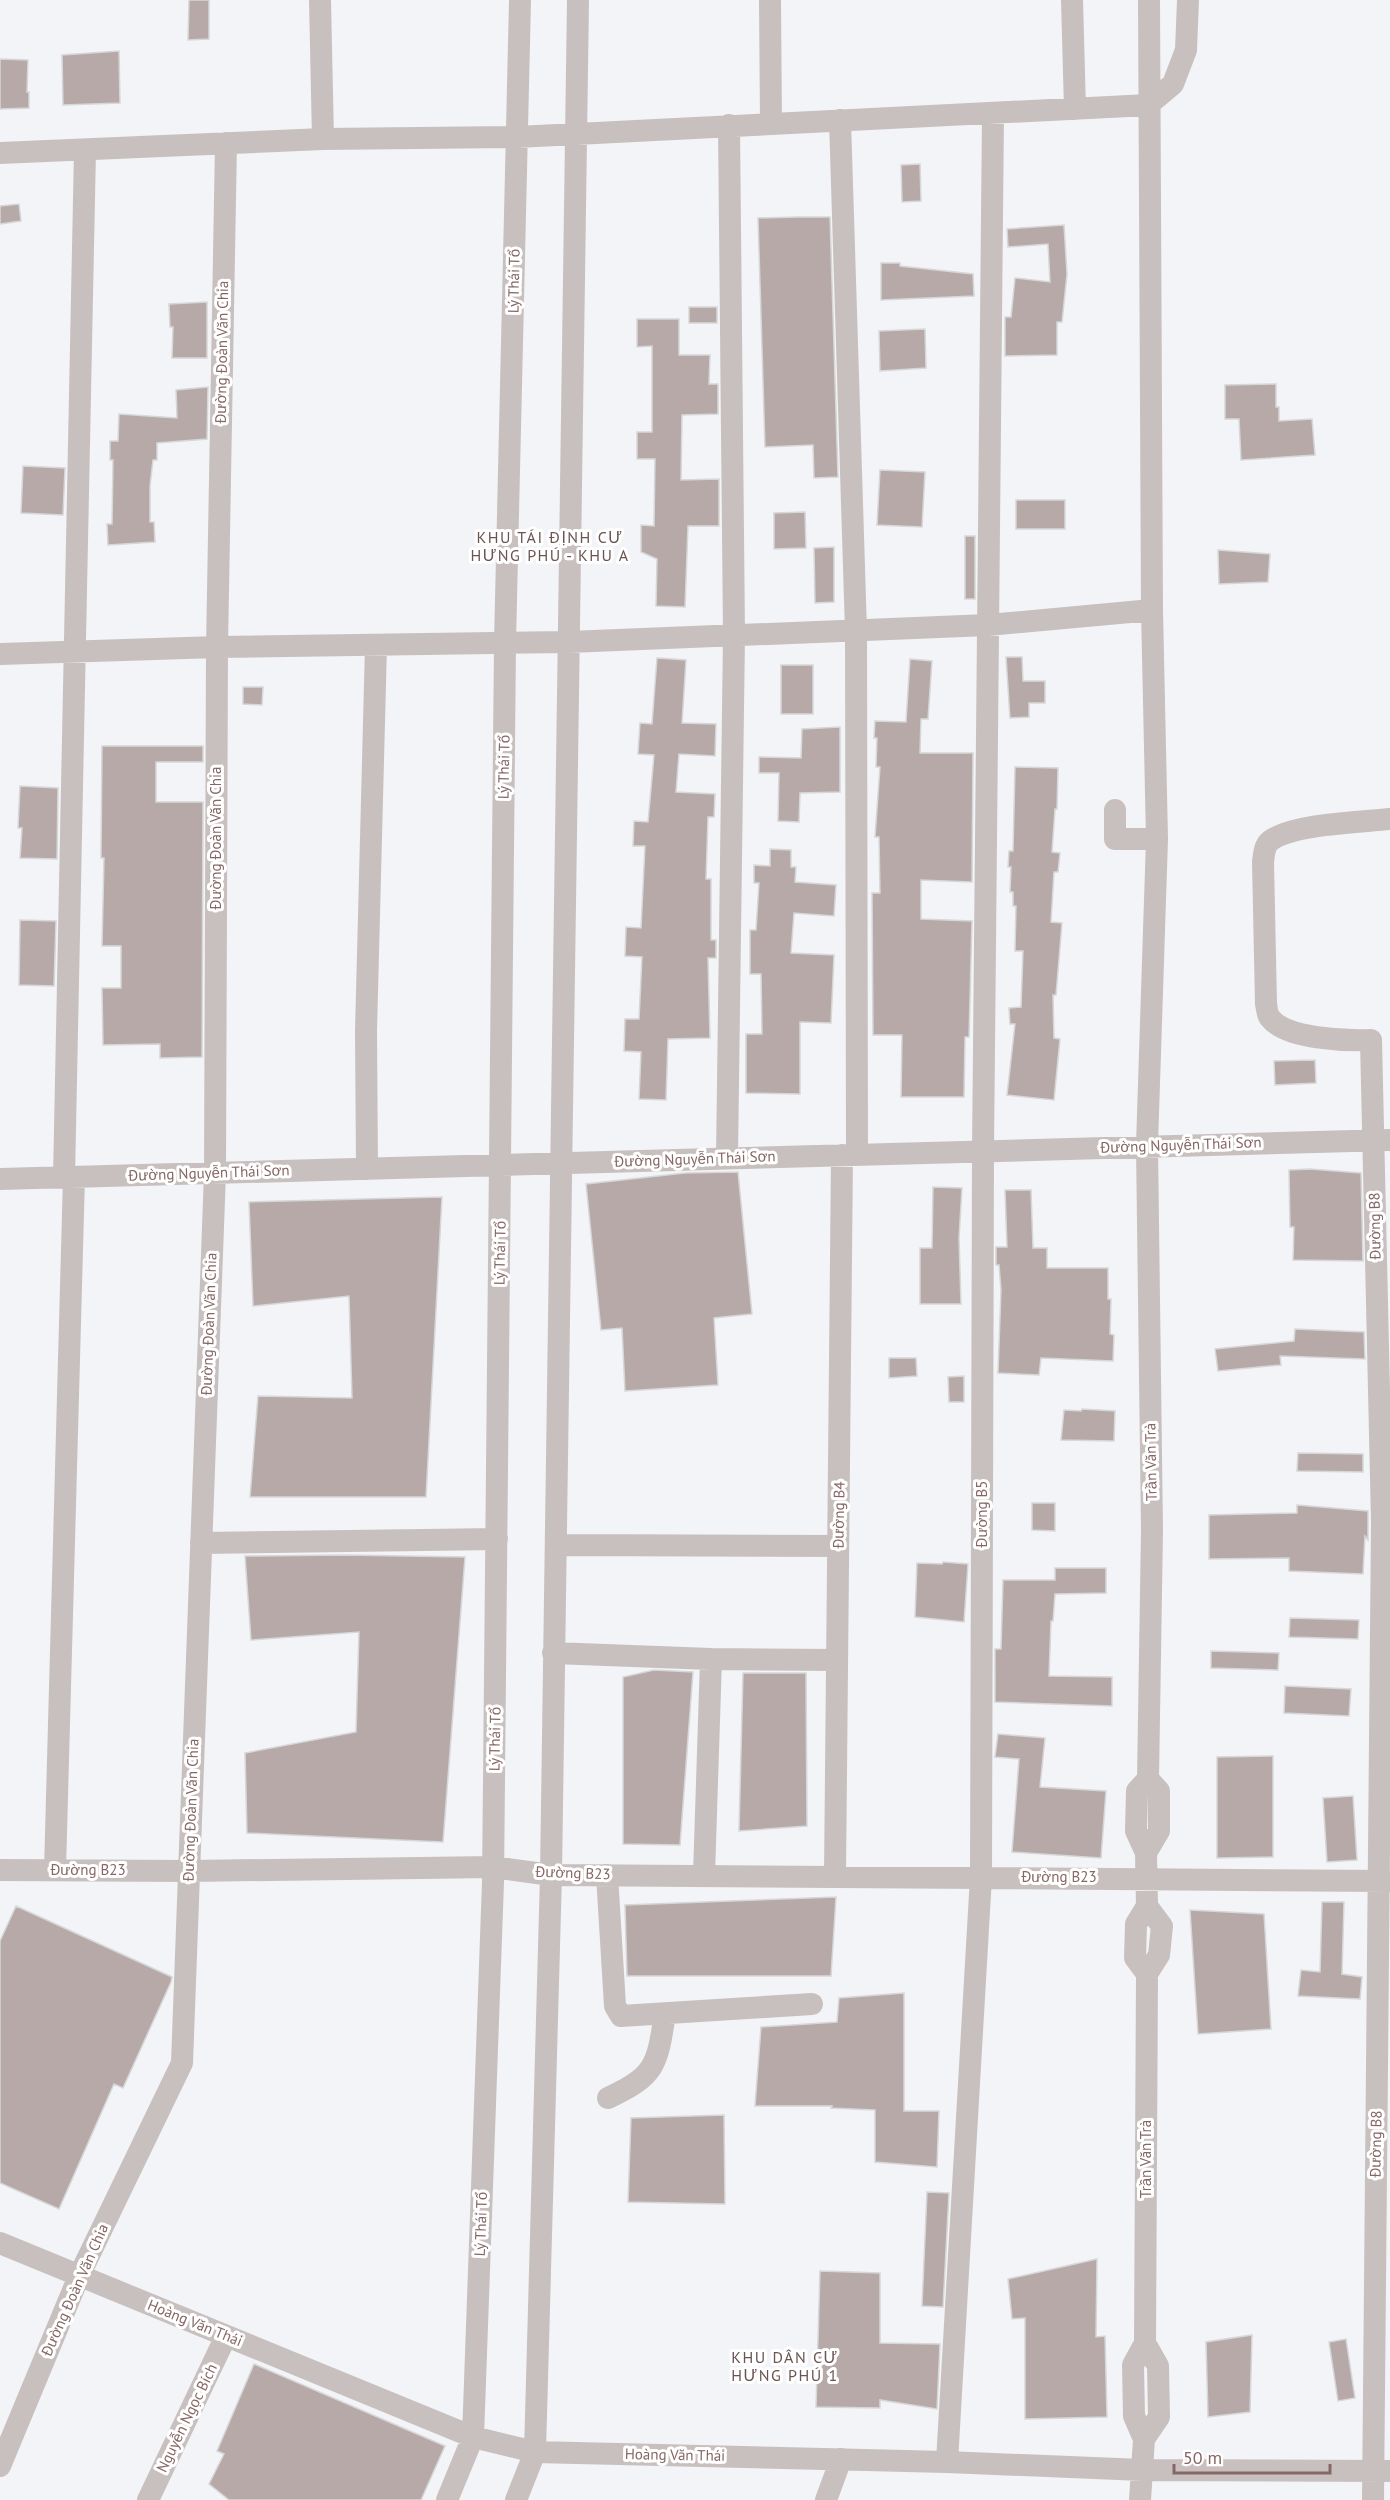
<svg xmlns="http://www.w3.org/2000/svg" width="1390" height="2500" font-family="'PT Sans',sans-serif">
	<rect width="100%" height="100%" fill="#f3f4f7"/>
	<!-- building -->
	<path fill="#b7a9a8" stroke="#d6d7d8" stroke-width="1.5" d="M189,0H209V39L188,40Z
		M119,51L120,103L63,105L62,55Z
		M0,59L28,60L27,92H29V108L0,109Z
		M920,164L921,201L902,202L901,165Z
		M19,204L21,221L0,224V206Z
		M797,217H830L838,477L814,478L813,445L765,447L758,218Z
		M1064,225L1067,274L1062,322H1057V355L1005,356V317H1011L1015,278L1050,282L1048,244L1008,247L1007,229Z
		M881,263H900V266L973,274L974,296L881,300Z
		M207,302V358H172L173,327H170L169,304Z
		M689,307H717V323H689Z
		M637,319H679V355H710L709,384H718V414L682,415L681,480L719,479V526H688L685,607L656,606L657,559L641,552V525L654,526L655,459H637V432H652V346L637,347Z
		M925,329L926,368L880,371L879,331Z
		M1276,384V407H1279V421L1312,419L1315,455L1241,460L1239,419H1225V385Z
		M208,387L207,439L157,443V460H153L150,486V522H154L155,542L108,545L107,524H112L113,460H110V441H118L119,414L177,418L176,390Z
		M23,466L65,468L63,515L21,513Z
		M880,470L925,472L922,527L877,525Z
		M1016,500H1065V529H1016Z
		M805,512L806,548L774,549V513Z
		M965,536H975V599H965Z
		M834,547V602L815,603L814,548Z
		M1218,550L1270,554L1268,582L1219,584Z
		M1006,657H1022L1023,681H1045V703H1029V717L1010,718Z
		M657,658L686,660L682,723L716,724L715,756L679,754L676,792L715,794L714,817H708L706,879H711V940H716V958H708L710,1038L668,1039L666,1100L639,1099L641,1052L624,1051L625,1019H639L642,957L625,956L626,927L641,928L645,846H633L634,821L648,822L654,755L638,754L640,723L652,724Z
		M910,659L932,661L928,719H921L920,753H973L972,882L921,880V919L972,921L969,1037H965L964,1097H901L902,1035H873L872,893H880L879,837H875L880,767H876L877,738H874L875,721L906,722Z
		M781,665H813V714H781Z
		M243,687H263L262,705L243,704Z
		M840,727V792L800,793L799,822L778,821L779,773H759V757L801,758L802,729Z
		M102,746H203V762H156V802H203L202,1057L160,1058V1044L103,1045L102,988H121V946H102L104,858H101Z
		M1015,767L1058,768L1057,809H1055L1052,852L1060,853L1058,872H1054L1051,922L1062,923L1056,995H1053L1054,1038L1060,1039L1054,1100L1007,1095L1015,1024H1010L1009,1008L1021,1007L1023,951H1015L1016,906H1013V892H1010L1011,867H1008L1009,851H1013Z
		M20,786L58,788L57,859L20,858L22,828H18Z
		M770,849L791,850V867H796L795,882L836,885L834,916L794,913L791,953L834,955L831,1023L800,1022V1094L746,1093V1034H762L761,974H750V930H756L759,883H754V865L770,866Z
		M20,920L56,921L54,986L19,985Z
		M1315,1060L1316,1083L1275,1085L1274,1061Z
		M1310,1169L1361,1173L1363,1261L1293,1260L1294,1227H1290L1289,1170Z
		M738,1172L752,1314L714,1318L718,1385L625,1391L622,1328L601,1330L586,1184L685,1173Z
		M933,1187L962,1188L959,1238L961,1304H920V1248H932Z
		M1005,1190H1031L1033,1248H1047V1268H1108V1299H1111L1110,1334L1114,1335L1113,1361L1041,1358L1039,1375L998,1373L1001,1290L999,1265H996V1247H1007Z
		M442,1197L426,1497H250L258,1396L352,1398L349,1296L253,1306L249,1202Z
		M1295,1329L1364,1332L1365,1359L1280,1356L1281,1365L1218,1371L1215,1349L1294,1341Z
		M889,1358H916L917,1376L889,1378Z
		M964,1376V1402H949L948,1377Z
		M1082,1409L1115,1411L1114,1441L1061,1440L1064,1410L1081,1411Z
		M1298,1453L1363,1454V1472L1297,1471Z
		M1032,1503H1055V1531L1032,1530Z
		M1297,1505L1368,1511V1540L1365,1536L1363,1574L1289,1571V1558L1209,1559V1515L1297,1513Z
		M345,1555L465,1557L443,1842L247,1833L245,1753L356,1732L359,1632L251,1640L245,1556Z
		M943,1562L968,1564L964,1622L915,1617L917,1563L942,1564Z
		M1055,1568H1106V1593L1055,1594L1053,1621H1051L1049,1676L1112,1677V1706L995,1702V1649H1001L1003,1580H1055Z
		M1290,1618L1359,1620L1358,1639L1289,1637Z
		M1211,1651L1279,1653L1278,1670L1211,1668Z
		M654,1670L693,1672L680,1845L623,1844V1677Z
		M743,1673H806L807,1826L739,1831Z
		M1285,1686L1351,1689L1349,1716L1284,1713Z
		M998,1734L1045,1738L1040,1787L1106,1791L1101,1858L1012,1852L1019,1759L995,1757Z
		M1273,1756V1857L1217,1858V1757Z
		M1353,1796L1357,1860L1327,1862L1323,1798Z
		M836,1897L831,1976H627L625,1905Z
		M1322,1902H1344L1342,1974L1362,1977L1360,1999L1298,1996L1301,1970L1320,1972Z
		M16,1906L172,1977L171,1982L123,2088L114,2084L59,2209L0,2183V1941Z
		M1190,1910L1264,1914L1271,2029L1198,2034Z
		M904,1993V2111H939L937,2167L875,2162V2110L831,2108L832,2106H755L761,2027L837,2022L839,1998Z
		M724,2115L725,2204L628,2202L631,2118Z
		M927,2192L949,2193L943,2307L922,2306Z
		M1097,2259L1096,2337L1105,2336L1107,2417L1025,2419V2318L1012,2319L1008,2279Z
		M820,2271L880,2273V2343L940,2344L937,2409L880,2400V2408L816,2407Z
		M1252,2335L1250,2412L1208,2417L1206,2342Z
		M1346,2339L1355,2398L1338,2401L1329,2342Z
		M254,2364L445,2446L421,2500H229L209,2484L224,2454L217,2451Z"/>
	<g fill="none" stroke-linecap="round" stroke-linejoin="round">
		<!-- minor -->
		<path stroke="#c8c0bf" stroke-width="22" d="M320,0L323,139
			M770,0L771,123
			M1072,0L1075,109
			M840,120L856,631L857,1155
			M0,153L323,139L517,137L1148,105L1173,84L1186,50L1188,0
			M0,654L217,647L569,642L988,625L1152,610
			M1115,810V839H1157
			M727,1158L734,635L729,125
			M367,1169L366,1031L376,645
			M64,1178L85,150
			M0,1179L1390,1140
			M201,1543L497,1539
			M556,1545L838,1546
			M553,1653L711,1659L837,1660
			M1146,1853L1159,1831V1791L1148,1779
			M0,1870L189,1871L493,1867L551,1875L1390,1881
			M55,1870L74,1177
			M607,1875L615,2006L621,2016L812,2004
			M704,1875L711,1659
			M835,1875L842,1155
			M1147,1906L1146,1853L1136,1831L1137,1791L1148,1779L1152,1530L1147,1145L1157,839L1152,610L1149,0
			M1147,1974L1135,1958L1136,1924L1147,1906
			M608,2098C657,2075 657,2064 665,2014
			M0,2243L473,2437L535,2452L947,2462L1142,2470L1390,2471
			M1144,2439L1159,2417L1158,2366L1145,2343
			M947,2462L981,1877L983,1151L993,113
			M0,2466L79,2276L182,2063L215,1173L217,647L226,143
			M148,2500L226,2336
			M447,2500L473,2437L493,1882L505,643L520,0
			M516,2500L535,2452L551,1875L578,0
			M826,2500L841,2459
			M1140,2500L1144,2439L1134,2416L1133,2365L1145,2343L1147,1974L1159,1955L1162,1926L1147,1906
			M1373,2500L1382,1522L1371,1040C1346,1041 1286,1039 1270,1018C1267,1015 1267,1008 1266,1004L1263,862C1264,855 1264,846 1270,841C1291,824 1362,822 1390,819"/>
	</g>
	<g text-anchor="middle" stroke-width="6" stroke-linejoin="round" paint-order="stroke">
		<!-- street labels -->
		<g font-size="15" fill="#856765" stroke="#fff">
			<text transform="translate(514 281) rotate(-89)" y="5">Lý Thái Tổ</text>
			<text transform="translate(222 352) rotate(-89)" y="5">Đường Đoàn Văn Chia</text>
			<text transform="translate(504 767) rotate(-89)" y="5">Lý Thái Tổ</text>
			<text transform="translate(216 838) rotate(-90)" y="5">Đường Đoàn Văn Chia</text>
			<text transform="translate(1181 1145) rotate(-2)" y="5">Đường Nguyễn Thái Sơn</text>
			<text transform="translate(695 1159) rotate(-2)" y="5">Đường Nguyễn Thái Sơn</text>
			<text transform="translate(209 1173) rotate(-2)" y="5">Đường Nguyễn Thái Sơn</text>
			<text transform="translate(1375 1226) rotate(-91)" y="5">Đường B8</text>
			<text transform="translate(500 1253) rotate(-89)" y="5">Lý Thái Tổ</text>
			<text transform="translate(209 1324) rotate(-88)" y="5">Đường Đoàn Văn Chia</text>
			<text transform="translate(1151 1462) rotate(-91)" y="5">Trần Văn Trà</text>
			<text transform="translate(982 1514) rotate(-90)" y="5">Đường B5</text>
			<text transform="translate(839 1515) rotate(-89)" y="5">Đường B4</text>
			<text transform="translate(495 1739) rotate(-89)" y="5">Lý Thái Tổ</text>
			<text transform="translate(191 1810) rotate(-88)" y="5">Đường Đoàn Văn Chia</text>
			<text x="88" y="1875">Đường B23</text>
			<text transform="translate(573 1873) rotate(2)" y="5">Đường B23</text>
			<text x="1059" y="1882">Đường B23</text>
			<text transform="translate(1376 2144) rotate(-89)" y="5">Đường B8</text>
			<text transform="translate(1146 2159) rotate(-90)" y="5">Trần Văn Trà</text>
			<text transform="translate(481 2224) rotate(-88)" y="5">Lý Thái Tổ</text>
			<text transform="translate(75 2290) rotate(-66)" y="5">Đường Đoàn Văn Chia</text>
			<text transform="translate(195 2323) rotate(22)" y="5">Hoàng Văn Thái</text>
			<text transform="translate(187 2418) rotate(-64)" y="5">Nguyễn Ngọc Bích</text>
			<text transform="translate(675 2455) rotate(1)" y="5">Hoàng Văn Thái</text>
		</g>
		<!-- neighbourhood labels -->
		<g font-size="16" letter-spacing="1.5" fill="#6a5553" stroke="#fff">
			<text x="550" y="543">KHU TÁI ĐỊNH CƯ<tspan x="550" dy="18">HƯNG PHÚ - KHU A</tspan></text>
			<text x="785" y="2363">KHU DÂN CƯ<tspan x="785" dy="18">HƯNG PHÚ 1</tspan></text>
		</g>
	</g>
	<!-- scale -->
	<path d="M1174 2464v9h156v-9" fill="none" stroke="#856765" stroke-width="3"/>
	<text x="1183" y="2464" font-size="18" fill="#856765" stroke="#ffffff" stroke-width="4.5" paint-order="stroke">50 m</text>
</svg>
